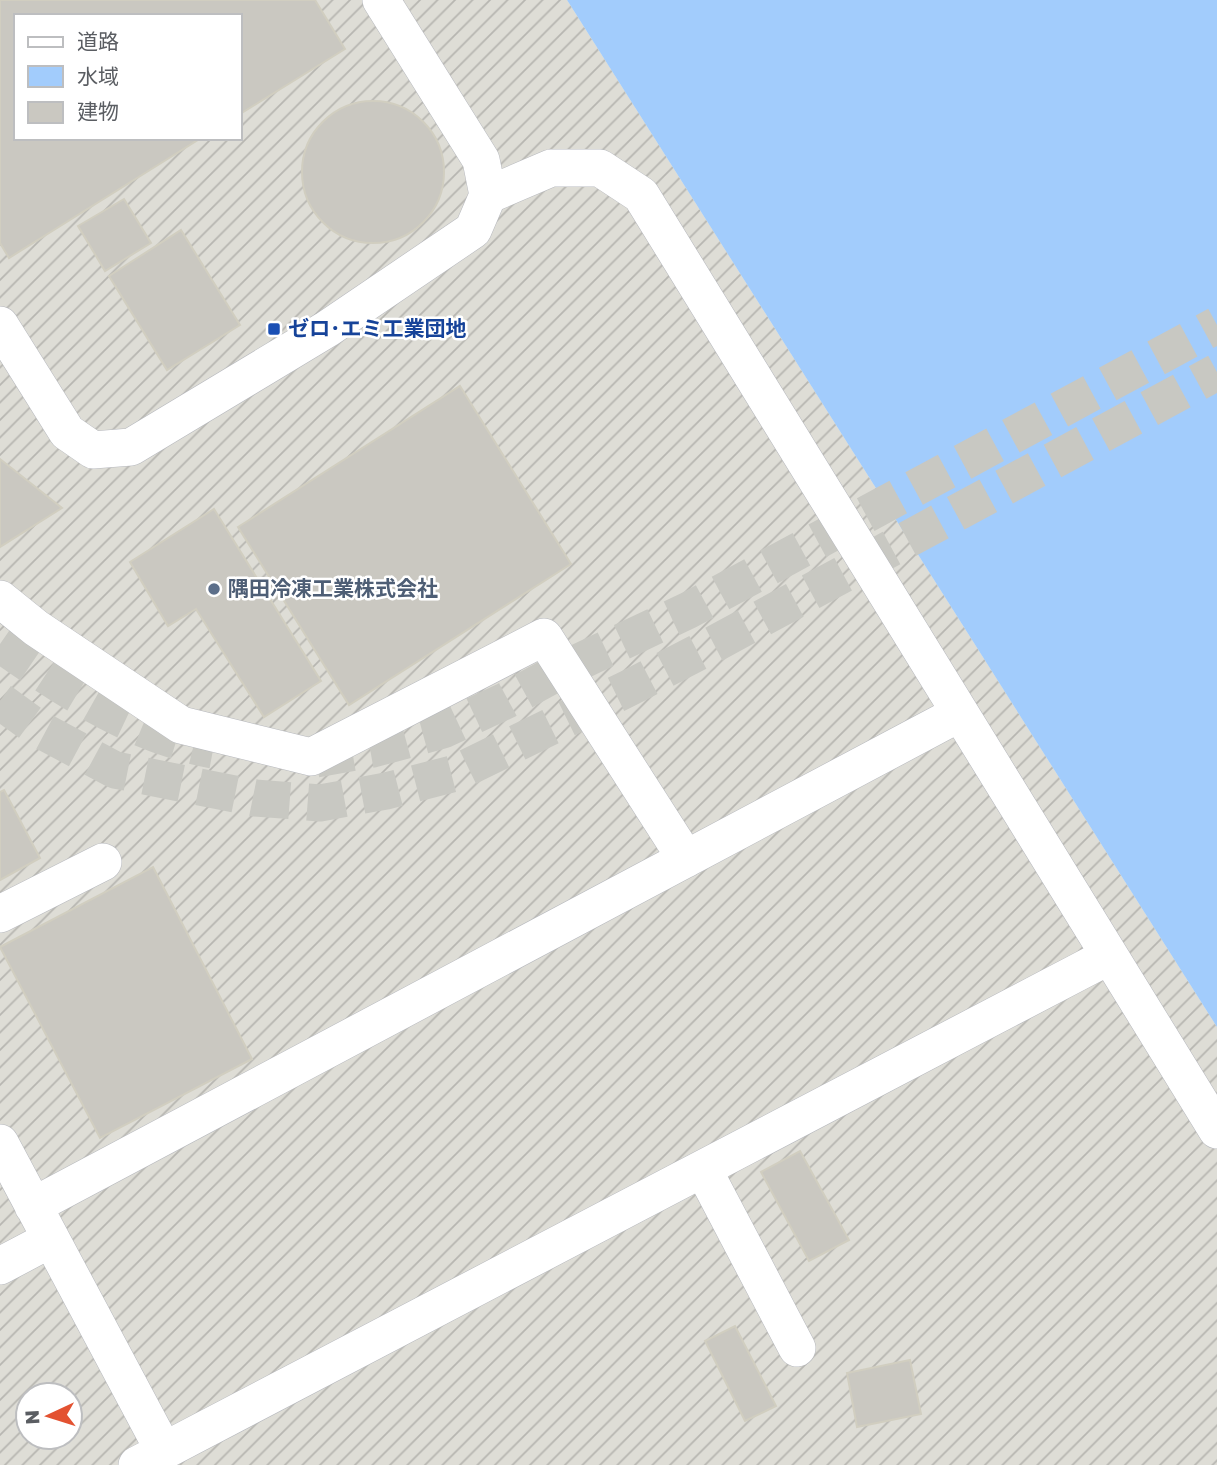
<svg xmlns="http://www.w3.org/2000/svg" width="1217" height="1465" font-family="'Golos Text','Noto Sans JP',sans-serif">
	<defs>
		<pattern id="industrial-furrows" width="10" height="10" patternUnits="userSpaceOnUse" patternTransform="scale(1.75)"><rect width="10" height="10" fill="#deddd6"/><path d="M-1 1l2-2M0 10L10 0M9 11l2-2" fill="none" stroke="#b7b6b1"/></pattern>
	</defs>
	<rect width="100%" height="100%" fill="#edebe2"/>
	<!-- industrial -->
	<path fill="url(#industrial-furrows)" fill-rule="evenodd" d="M0,0H567L1217,1027V1465H0ZM16,16H240V138H16ZM28,1395H70V1437H28Z"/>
	<!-- water -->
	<path fill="#a2ccfc" d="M567,0H1217V1027Z"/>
	<!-- building -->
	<path fill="#cac8c1" stroke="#d1cec0" stroke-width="2" d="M0,0H315L345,49L240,114V16H16V138H201L9,258L0,243Z
		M302 172a71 71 0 1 1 142 0a71 71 0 1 1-142 0Z
		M124,199L151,243L105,271L78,226Z
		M181,230L240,325L167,370L109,276Z
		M460,386L571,564L349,705L238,527Z
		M0,459L62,508L0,547Z
		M214,509L321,681L264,717L196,609L168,626L130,562Z
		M4,790L40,858L0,880V792Z
		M153,867L252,1059L100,1138L0,947Z
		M800,1151L849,1240L809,1261L761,1172Z
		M735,1326L776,1406L745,1421L705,1341Z
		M910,1360L921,1414L857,1427L847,1373Z"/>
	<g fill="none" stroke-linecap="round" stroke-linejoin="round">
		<!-- minor-tunnel -->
		<path stroke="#c8c8c2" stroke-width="37" stroke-dasharray="37 18" stroke-linecap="butt" d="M0,644C66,690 133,735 213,750
			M0,701L37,728L115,770L255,798L320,803L386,791L456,773L631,687L716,643L1217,372
			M316,759L373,749L443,730L507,700L564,669L689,610L1217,325"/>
		<defs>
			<path id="minor" d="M488,195L551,168H600L641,195L1217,1130
				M0,325L67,432L93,450L131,447L327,329L473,230L488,195L481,160L381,0
				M0,599L36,628L181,725L311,757L544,637L686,859
				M0,914L103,862
				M0,1143L164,1451
				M703,1169L797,1348
				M33,1206L960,713
				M0,1266L49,1240
				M137,1465L1109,956"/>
		</defs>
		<!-- minor casing -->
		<use href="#minor" stroke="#b7b9be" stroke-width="38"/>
		<!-- minor -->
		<use href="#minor" stroke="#fff" stroke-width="37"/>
	</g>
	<!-- markers -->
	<rect fill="#1a4fb4" stroke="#fff" stroke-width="2.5" x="267" y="322" width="14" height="14" rx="3.5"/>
	<circle fill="#5c6f8a" stroke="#fff" stroke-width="2.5" cx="214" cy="589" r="7"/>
	<g text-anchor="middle" stroke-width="5" stroke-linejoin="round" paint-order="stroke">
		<!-- transit labels -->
		<g font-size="21" font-weight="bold" fill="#164399" stroke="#fff" text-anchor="start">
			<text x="288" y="336">ゼロ･エミ工業団地</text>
		</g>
		<!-- service labels -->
		<g font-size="21" font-weight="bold" fill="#4e5e75" stroke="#fff" text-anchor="start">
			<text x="228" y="596">隅田冷凍工業株式会社</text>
		</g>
	</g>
	<!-- legend -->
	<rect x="14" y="14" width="228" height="126" fill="#ffffff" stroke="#bdbec0" stroke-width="2"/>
	<rect x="28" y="37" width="35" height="10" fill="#ffffff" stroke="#bdbec0" stroke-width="2"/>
	<text x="77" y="49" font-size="21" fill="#5a5d62">道路</text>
	<rect x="28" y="66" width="35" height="21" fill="#a2ccfc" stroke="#bdbec0" stroke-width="2"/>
	<text x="77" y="84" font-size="21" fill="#5a5d62">水域</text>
	<rect x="28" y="102" width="35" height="21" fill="#cac8c1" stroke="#bdbec0" stroke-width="2"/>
	<text x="77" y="119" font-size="21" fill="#5a5d62">建物</text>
	<!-- north arrow -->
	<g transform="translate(49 1416) rotate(266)"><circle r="33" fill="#ffffff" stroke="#bdbec0" stroke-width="2"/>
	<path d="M0-5L12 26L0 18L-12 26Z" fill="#e35231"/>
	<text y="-10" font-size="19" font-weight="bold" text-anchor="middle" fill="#5a5d62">N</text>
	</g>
</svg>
